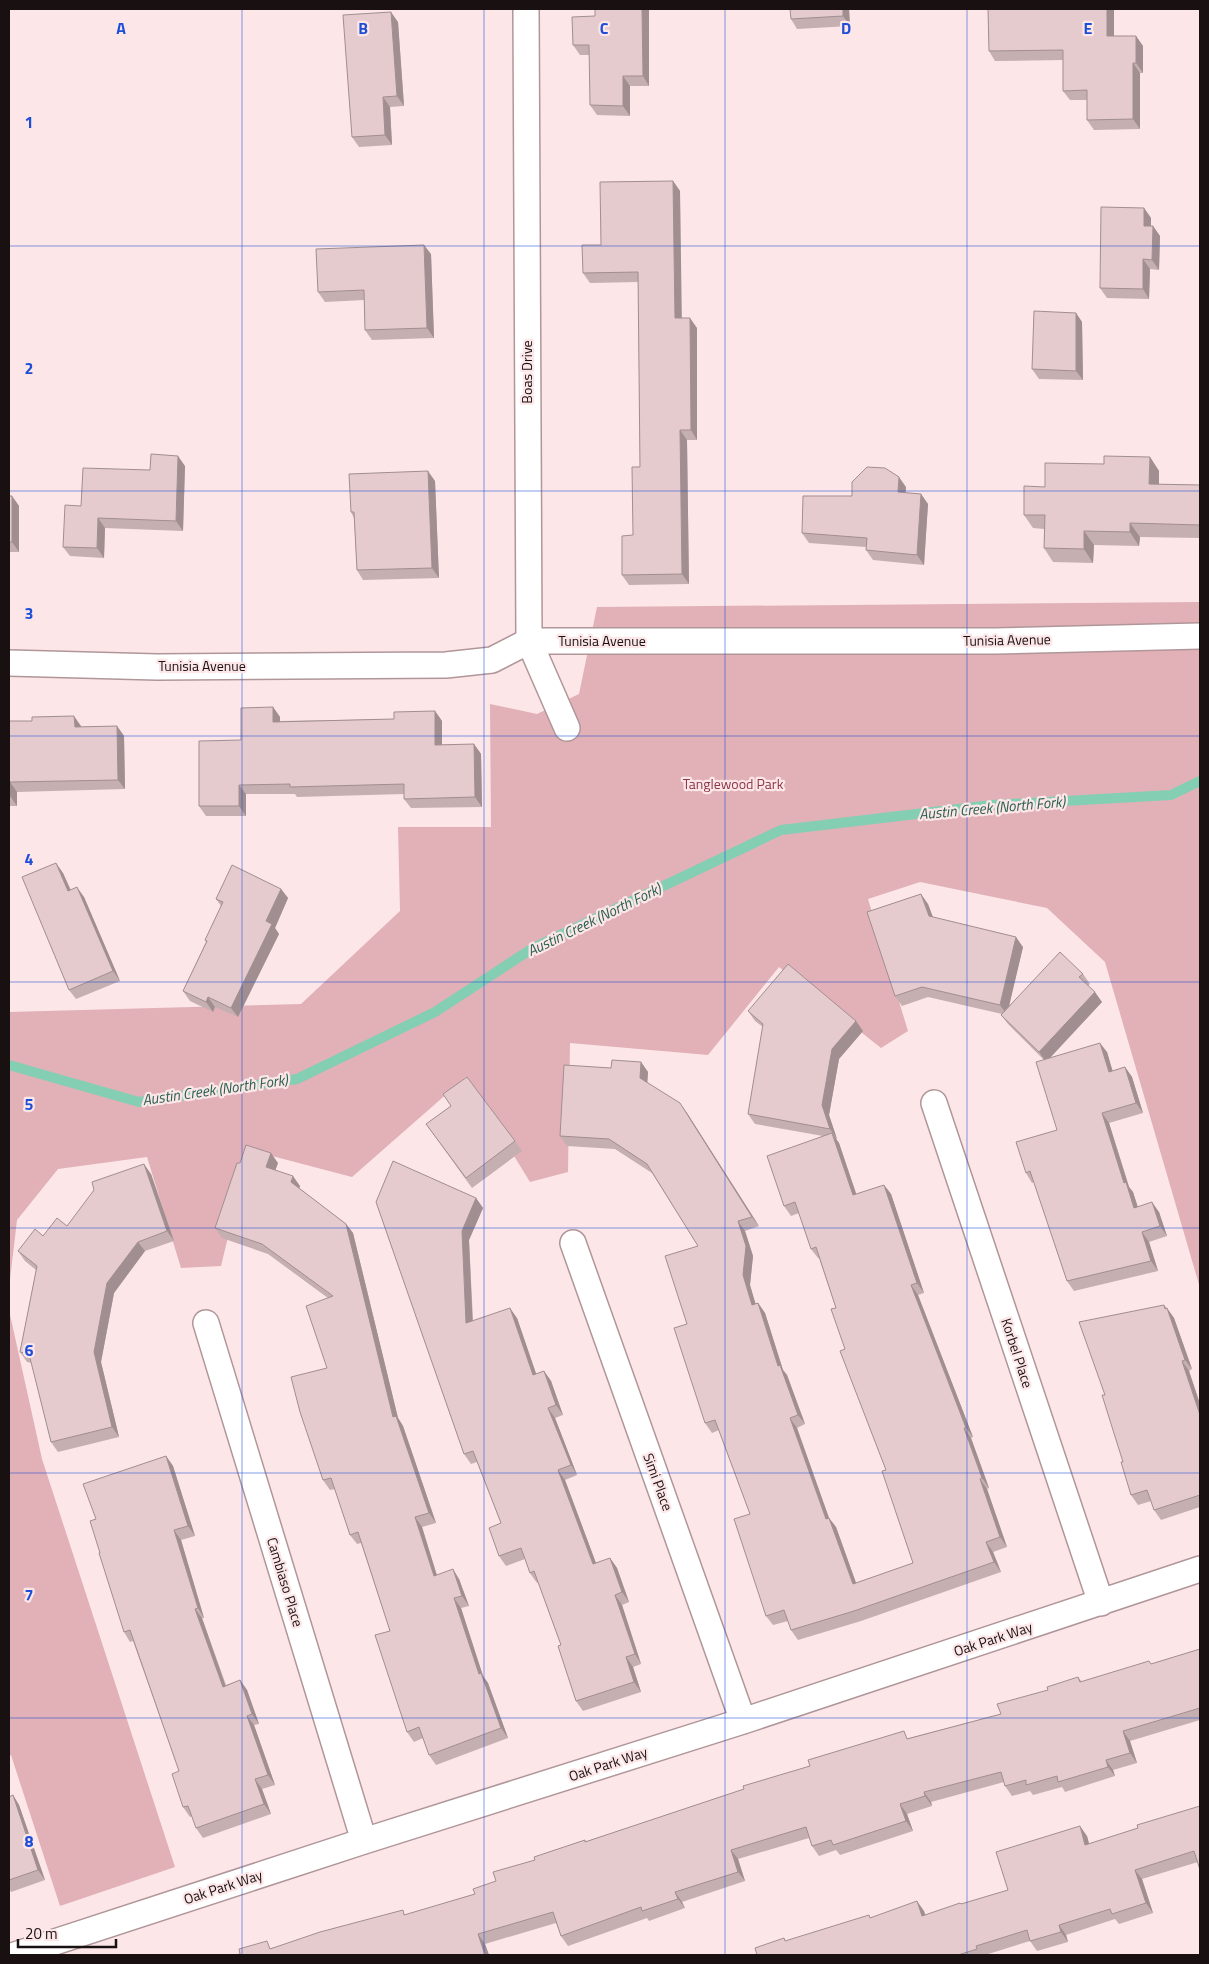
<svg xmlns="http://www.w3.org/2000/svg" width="1209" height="1964" font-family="'Titillium Web',sans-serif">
	<rect width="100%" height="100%" fill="#fce6e8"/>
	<!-- green -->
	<path fill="#e1b1b7" d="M1200,602V1288L1105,962L1047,908L920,882L868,899L908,1031L881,1048L779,967L708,1055L570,1043L568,1172L530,1182L466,1077L352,1177L249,1150L221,1266L181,1268L147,1157L58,1169L17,1220L9,1288V1012L301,1004L400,911L398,827H491L490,704L537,714L579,694L597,607Z
		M9,1310L42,1459L175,1867L60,1906L11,1755L9,1756Z"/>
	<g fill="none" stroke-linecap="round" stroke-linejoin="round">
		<!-- stream -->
		<path stroke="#84ceb3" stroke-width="10" d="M9,1065L139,1102L297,1079L435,1012L533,948L781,830L992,805L1171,795L1200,781"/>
		<defs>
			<path id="minor" d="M526,9L529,641L567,728
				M9,663L157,667L446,665L492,660L529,641H996L1200,636
				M934,1103L1101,1603
				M573,1243L743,1721
				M206,1323L364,1841
				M15,1955L364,1841L743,1721L1200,1569"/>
		</defs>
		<!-- minor casing -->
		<use href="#minor" stroke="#b09699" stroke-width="28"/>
		<!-- minor -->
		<use href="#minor" stroke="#fff" stroke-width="25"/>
	</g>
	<!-- wall -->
	<path fill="#c6afb1" d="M595,9H649V86H630V116L597,115L590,105V55H580L573,45L595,16Z
		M849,9L850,26L797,29L791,19Z
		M988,9H1114V36H1136L1143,46V73H1140V129L1094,130L1087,120V100H1070L1063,91V60L995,61L989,51Z
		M398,22L404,106L390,107L392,145L359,147L352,137Z
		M673,181L680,191L681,318L697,328V440H687L689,584L629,585L622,575L633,535L640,467L638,282L590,283L583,273L601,245Z
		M1144,208L1151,218V226H1153L1160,236L1159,270L1150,269L1149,299L1107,298L1100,288Z
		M431,254L434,338L372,340L365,330L364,300L325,302L318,292Z
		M1076,313L1082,322L1083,380L1039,379L1032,369Z
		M1150,457L1159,471V484L1200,485V538L1140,537L1139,546L1094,545L1093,563L1053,562L1044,548V529L1033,528L1024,515L1045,487L1104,464Z
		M185,466L183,531L105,528L104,558L70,556L63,547L81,506L150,470Z
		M435,481L439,578L363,580L357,570L354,518L351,512Z
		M906,487L905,493L921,494L928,504L924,565L873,560L866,550V547L809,543L802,533L852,496Z
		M9,496H12L19,506V552H9Z
		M273,707L280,717V721L394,719L435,711L442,721V745L474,744L481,754L482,807L411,808L404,799V794L297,797L295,794H246V816H206L199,806L241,740Z
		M9,721L81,726V727L117,726L124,736L125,789L17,792V806H9Z
		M63,873L71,890L84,897L120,981L76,999L69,990Z
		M281,889L288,898L275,928L279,934L238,1017L215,1007L213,1012L190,1001L183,991L206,942L205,940L221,906L216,899Z
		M928,904L933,917L1023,947L1009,1005L1083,974L1090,984L1088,986L1102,1002L1050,1058L1107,1052L1112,1071L1125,1067L1132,1077L1143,1113L1109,1123L1129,1187L1133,1192L1138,1207L1159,1212L1167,1236L1149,1242L1158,1271L1074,1291L1067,1281L1034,1182L1032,1183L1026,1173L1057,1130L1044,1060L1008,1024L1001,1015L1002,1014L928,997L902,1006L895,996Z
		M748,1011L863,1031L839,1059L829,1115L837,1139L835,1138L839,1143L856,1194L884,1185L891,1194L924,1293L918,1295L973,1437L971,1438L989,1488L987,1489L1007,1547L993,1552L1001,1572L861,1621L798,1640L791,1630L788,1621L773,1625L766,1616L750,1514L719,1430L712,1433L705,1423L687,1324L698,1246L652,1173L615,1149L567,1146L560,1136L611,1068L641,1062L648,1072L647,1082L687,1113L759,1226L745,1231L753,1256L750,1285L755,1304L758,1303L765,1313L783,1370L787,1375L805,1424L797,1428L829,1518L836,1527L856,1583L913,1563L886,1470L845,1349L836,1308L819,1258H818L811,1249L799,1213L791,1216L784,1206L823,1136L755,1124L748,1114L763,1027L755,1021Z
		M451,1106L515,1141L522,1151L472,1188L426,1124Z
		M240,1163H278L275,1170L300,1186L299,1188L346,1224L353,1233L398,1418L403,1426L436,1523L422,1527L437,1575L459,1579L469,1606L461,1608L483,1676L488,1683L508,1738L436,1765L429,1755L423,1738L414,1742L407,1732L390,1631L361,1543L357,1544L350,1535L335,1489L330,1490L323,1480L327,1368L328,1298L268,1254L222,1238L215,1228Z
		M151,1174L174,1241L145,1251L114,1293L101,1362L119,1437L58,1452L51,1442L32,1363L27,1362L20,1352L36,1270L25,1261L18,1251L43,1236L67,1226Z
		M476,1198L483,1208L469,1240L473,1320L517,1318L536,1374L544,1371L551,1381L563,1415L555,1418L577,1475L565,1480L596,1563L610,1558L617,1568L629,1602L622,1605L641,1664L633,1667L641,1692L583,1711L576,1701L561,1645L538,1582L537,1583L530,1573L525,1559L506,1566L499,1556L501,1523L477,1462L471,1464L464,1454L376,1202Z
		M1164,1305L1174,1318L1192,1369L1189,1371L1200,1404V1507L1161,1520L1154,1510L1151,1501L1138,1505L1131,1495L1123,1462L1105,1395Z
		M166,1456L173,1466L195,1536L181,1540L204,1618H202L226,1685L240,1680L247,1690L259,1724L254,1725L275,1785L262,1789L271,1814L203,1838L196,1828L192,1816L190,1817L183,1807L179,1771L133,1641L130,1642L124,1632L96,1519Z
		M1200,1649V1720L1130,1741L1137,1763L1113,1770L1115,1776L1065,1792L1062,1787L1033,1795L1030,1791L1012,1796L1005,1786L1004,1782L931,1802L932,1806L907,1814L913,1831L840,1855L836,1850L819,1856L812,1846L809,1838L738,1859L745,1881L682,1902L685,1908L649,1921L647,1918L568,1946L561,1936L556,1923L485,1944L489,1955H235L272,1948L406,1915L475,1894L535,1860L585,1840L586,1842L909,1738L1001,1714L1048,1690L1078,1677L1082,1682L1152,1664Z
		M13,1795L19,1805L45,1880L11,1892L9,1888V1797Z
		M1200,1806L1198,1862L1142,1879L1153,1913L1119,1924L1115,1919L1066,1935L1068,1942L1037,1951L1030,1941L985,1955H757L786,1941L871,1918L924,1911L925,1915L960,1903L962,1904L1008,1890L1087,1836L1089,1844L1138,1828Z"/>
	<!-- shaded-wall -->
	<path fill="#a18e90" d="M642,9H649V86L643,76Z
		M843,9H849L850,26L843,16Z
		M1107,9H1114V46L1107,36Z
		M391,12L398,22L404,106L397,96Z
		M1136,36L1143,46V73L1136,63Z
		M1133,63L1140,73V129L1133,119Z
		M623,76L630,86V116L623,106Z
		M383,97L390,107L392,145L385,135Z
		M673,181L680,191L682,328L675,318Z
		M1144,208L1151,218V235L1144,226Z
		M1153,226L1160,236L1159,270L1152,260Z
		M424,245L431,254L434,338L427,328Z
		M1143,259L1150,269L1149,299L1143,289Z
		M1076,313L1082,322L1083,380L1076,371Z
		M690,318L697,328V440L691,430Z
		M680,430L687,440L689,584L682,574Z
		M178,456L185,466L183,531L176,521Z
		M1150,457L1159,471V498L1149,484Z
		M428,471L435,481L439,578L432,568Z
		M899,477L906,487L905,502L898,492Z
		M921,494L928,504L924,565L917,555Z
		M12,496L19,506V552L12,542Z
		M98,518L105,528L104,558L97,548Z
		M1130,523L1140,537L1139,546L1130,532Z
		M1084,531L1094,545L1093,563L1084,549Z
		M273,707L280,717V731L273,722Z
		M435,711L442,721V755L435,745Z
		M74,716L81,726V737L75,727Z
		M117,726L124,736L125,789L118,780Z
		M474,744L481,754L482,807L475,797Z
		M10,782L17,792V806L10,796Z
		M239,785L246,794V816L239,806Z
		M56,863L63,873L75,901L68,891Z
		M77,887L84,897L120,981L113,971Z
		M281,889L288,898L275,928L279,934L238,1017L231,1008L266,921Z
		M921,894L928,904L936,926L929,916Z
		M1016,937L1023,947L1007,1015L1000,1005Z
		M1095,992L1102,1002L1046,1062L1039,1052Z
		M208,997L215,1007L213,1012L206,1002Z
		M856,1021L863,1031L839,1059L829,1115L837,1139L830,1129L822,1105L832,1049Z
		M1100,1043L1107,1052L1116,1082L1109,1072Z
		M641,1062L648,1072L647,1088L640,1078Z
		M1125,1067L1132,1077L1143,1113L1136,1103Z
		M680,1103L687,1113L759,1226L752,1217Z
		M1102,1113L1109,1123L1129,1187L1133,1192L1141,1218L1134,1208L1124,1183Z
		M832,1133L839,1143L860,1205L853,1195Z
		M271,1153L278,1163L273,1177L266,1167Z
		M144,1164L151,1174L174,1241L167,1231Z
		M293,1176L300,1186L298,1192L291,1182Z
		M884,1185L891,1194L924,1293L917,1283Z
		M476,1198L483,1208L469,1240L473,1332L466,1323L462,1231Z
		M1152,1202L1159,1212L1167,1236L1160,1226Z
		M738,1221L745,1231L753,1256L750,1285L759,1315L752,1305L743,1275Z
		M346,1224L353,1233L398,1418L403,1426L436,1523L429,1513L393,1417Z
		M1142,1232L1149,1242L1158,1271L1151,1261Z
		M138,1242L145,1251L114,1293L101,1362L119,1437L112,1427L94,1352L107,1283Z
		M911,1285L918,1295L973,1437L966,1428Z
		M758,1303L765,1313L783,1370L787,1375L805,1424L798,1415L778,1366Z
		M1164,1305L1168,1311L1167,1308L1174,1318L1192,1369L1185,1360Z
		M510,1308L517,1318L540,1385L533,1375Z
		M1182,1361L1189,1371L1200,1404V1415Z
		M544,1371L551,1381L563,1415L556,1405Z
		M548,1408L555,1418L577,1475L571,1465Z
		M790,1418L797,1428L829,1518L836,1527L860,1594L853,1584L826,1519Z
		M964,1428L971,1438L989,1488L982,1478Z
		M166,1456L173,1466L195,1536L188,1526Z
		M558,1470L565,1480L600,1574L593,1564Z
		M980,1479L987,1489L1007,1547L1000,1537Z
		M415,1517L422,1527L440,1586L434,1576Z
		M174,1530L181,1540L204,1618L198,1608Z
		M986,1542L993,1552L1001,1572L994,1562Z
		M610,1558L617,1568L629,1602L622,1592Z
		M453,1569L459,1579L469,1606L462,1596Z
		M615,1595L622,1605L641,1664L635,1654Z
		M454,1598L461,1608L483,1676L488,1683L508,1738L501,1728L479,1674Z
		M195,1609L202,1618L229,1696L223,1687Z
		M626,1657L633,1667L641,1692L634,1682Z
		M240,1680L247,1690L259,1724L252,1714Z
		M247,1716L254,1725L275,1785L268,1775Z
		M1123,1731L1130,1741L1137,1763L1130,1753Z
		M1106,1760L1113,1770L1115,1776L1108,1767Z
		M255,1779L262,1789L271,1814L264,1804Z
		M924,1792L931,1802L932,1806L925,1796Z
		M13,1795L19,1805L45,1880L38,1870Z
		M900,1804L907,1814L913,1831L906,1821Z
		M1080,1826L1087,1836L1092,1855L1085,1845Z
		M731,1850L738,1859L745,1881L738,1872Z
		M1135,1870L1142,1879L1153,1913L1146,1903Z
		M675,1892L682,1902L685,1908L678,1899Z
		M917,1901L924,1911L929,1926L922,1916Z
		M1059,1925L1066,1935L1068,1942L1061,1932Z
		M478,1934L485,1944L489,1955H485Z"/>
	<!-- building -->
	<path fill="#e6cbce" stroke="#a18e90" d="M595,9H642L643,76H623V106L590,105L589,45H573L572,17L595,16Z
		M790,9H843V16L791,19Z
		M988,9H1107V36H1136V63H1133V119L1087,120V90L1063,91V50L989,51Z
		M391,12L397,96L383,97L385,135L352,137L343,15Z
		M673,181L675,318H690L691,430H680L682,574L622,575V536L633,535L632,467H640L638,272L583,273L582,245H601L600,182Z
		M1101,207L1144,208V226H1153L1152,260L1143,259V289L1100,288Z
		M424,245L427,328L365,330L364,290L318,292L316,249Z
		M1034,311L1076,313V371L1032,369Z
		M151,454L178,456L176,521L98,518L97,548L63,547L65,505L81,506L83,468L150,470Z
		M1104,456L1150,457L1149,484L1200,485V525L1130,523V532L1084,531V549L1044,548L1045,515H1024V486L1045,487V463L1104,464Z
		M867,467L885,468L899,477L898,492L921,494L917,555L866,550L867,538L802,533L803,496H852V482Z
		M428,471L432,568L357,570L354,512H351L349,474Z
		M9,496H12V542H9Z
		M273,707V722L394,719V712L435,711V745L474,744L475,797L404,799V784L290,787V784L239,785V806H199V741L241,740V708Z
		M74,716L75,727L117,726L118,780L10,782V796H9V721H32V717Z
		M56,863L68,891L77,887L113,971L69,990L22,877Z
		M232,865L281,889L266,921L272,924L231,1008L208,997L206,1002L183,991L207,941L205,940L223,902L216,899Z
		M921,894L929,916L1016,937L1000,1005L922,987L895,996L867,912Z
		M1060,952L1083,974L1079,977L1095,992L1039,1052L1001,1015Z
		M788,964L856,1021L832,1049L822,1105L830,1129L748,1114L763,1024L748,1011Z
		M1100,1043L1109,1072L1125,1067L1136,1103L1102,1113L1124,1183L1126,1182L1134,1208L1152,1202L1160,1226L1142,1232L1151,1261L1067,1281L1030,1171L1026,1173L1016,1142L1057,1130L1036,1062Z
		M612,1060L641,1062L640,1078L680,1103L752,1217L738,1221L746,1246L743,1275L752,1305L758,1303L778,1366L780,1365L798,1415L790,1418L826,1519L829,1518L853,1584L913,1563L882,1471L886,1470L840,1351L845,1349L831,1309L836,1308L816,1247L811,1249L795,1202L784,1206L767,1156L832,1133L853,1195L884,1185L917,1283L911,1285L966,1428H964L982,1478L980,1479L1000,1537L986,1542L994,1562L854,1611L791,1630L784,1610L766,1616L734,1519L750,1514L715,1420L705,1423L674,1328L687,1324L665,1256L698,1246L647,1164L609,1139L560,1136L564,1065L611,1068Z
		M467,1077L515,1141L466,1178L426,1124L451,1106L443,1094Z
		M246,1145L271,1153L266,1167L293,1176L291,1182L346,1224L393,1417L396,1416L429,1513L415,1517L434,1576L453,1569L462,1596L454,1598L479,1674L481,1673L501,1728L429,1755L419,1727L407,1732L375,1635L390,1631L358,1532L350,1535L331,1478L323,1480L300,1412L291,1377L327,1368L306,1306L333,1296L262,1244L215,1228L237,1163H240Z
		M393,1161L476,1198L462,1231L466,1323L510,1308L533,1375L544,1371L556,1405L548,1408L571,1465L558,1470L593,1564L610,1558L622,1592L615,1595L635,1654L626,1657L634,1682L576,1701L558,1646L561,1645L534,1571L530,1573L521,1548L499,1556L489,1528L501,1523L473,1451L464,1454L376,1202Z
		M144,1164L167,1231L138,1242L107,1283L94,1352L112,1427L51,1442L29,1354L20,1352L37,1266L18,1251L35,1229L43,1236L57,1218L67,1226L94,1190L92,1182Z
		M1164,1305L1165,1309L1167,1308L1185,1360L1182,1361L1200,1415V1495L1154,1510L1147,1490L1131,1495L1121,1462H1123L1102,1395H1105L1079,1322Z
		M166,1456L188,1526L174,1530L198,1608L195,1609L223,1687L240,1680L252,1714L247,1716L268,1775L255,1779L264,1804L196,1828L188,1806L183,1807L172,1774L179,1771L130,1630L124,1632L99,1553H100L90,1521L96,1519L83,1484Z
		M1200,1649V1708L1123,1731L1130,1753L1106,1760L1108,1767L1058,1782L1057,1776L1026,1785V1780L1005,1786L1001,1772L924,1792L925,1796L900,1804L906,1821L833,1845L831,1840L812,1846L806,1827L731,1850L738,1872L675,1892L678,1899L642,1911L641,1907L561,1936L553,1912L478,1934L485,1955H235L240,1954L239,1949L267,1941L270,1949L320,1932L403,1910L404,1915L475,1894L473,1889L496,1881L493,1872L535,1860L534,1857L585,1840V1842L744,1789L743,1786L810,1766L808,1760L904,1731L907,1739L1001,1714L997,1704L1048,1690L1047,1687L1078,1677L1080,1682L1149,1661L1151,1664Z
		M13,1795L38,1870L9,1880V1797Z
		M1200,1806V1870L1194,1851L1135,1870L1146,1903L1112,1914L1110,1909L1059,1925L1061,1932L1030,1941L1027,1930L976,1946L977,1949L958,1955H757L755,1948L784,1938L785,1941L869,1915L870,1918L917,1901L922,1916L960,1903L961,1904L1008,1890L996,1852L1080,1826L1085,1845L1138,1828L1137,1825Z"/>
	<!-- grid -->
	<path fill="none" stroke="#1d4ed8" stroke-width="1" stroke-opacity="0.55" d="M242,9V1955M484,9V1955M725,9V1955M967,9V1955M9,246H1200M9,491H1200M9,736H1200M9,982H1200M9,1228H1200M9,1473H1200M9,1718H1200"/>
	<g text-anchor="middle" stroke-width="4.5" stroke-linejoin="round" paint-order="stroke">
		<!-- street labels -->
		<g font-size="14" fill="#191011" stroke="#fce6e8">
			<text transform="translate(527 372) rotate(-90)" y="5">Boas Drive</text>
			<text transform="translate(1007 640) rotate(-1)" y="5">Tunisia Avenue</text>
			<text x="602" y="646">Tunisia Avenue</text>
			<text x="202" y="671">Tunisia Avenue</text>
			<text transform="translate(1017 1353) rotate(72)" y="5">Korbel Place</text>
			<text transform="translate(658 1482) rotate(70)" y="5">Simi Place</text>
			<text transform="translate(285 1582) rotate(73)" y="5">Cambiaso Place</text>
			<text transform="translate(993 1639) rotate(-18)" y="5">Oak Park Way</text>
			<text transform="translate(608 1764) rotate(-18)" y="5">Oak Park Way</text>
			<text transform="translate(223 1887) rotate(-18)" y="5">Oak Park Way</text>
		</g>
		<!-- park labels -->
		<g font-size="14" fill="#8b3849" stroke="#fce6e8">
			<text x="733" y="789">Tanglewood Park</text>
		</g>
		<!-- water labels -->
		<g font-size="15" font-style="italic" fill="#28614f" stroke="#fce6e8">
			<text transform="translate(992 808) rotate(-5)" y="5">Austin Creek (North Fork)</text>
			<text transform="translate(594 920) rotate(-26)" y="5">Austin Creek (North Fork)</text>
			<text transform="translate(215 1090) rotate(-8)" y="5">Austin Creek (North Fork)</text>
		</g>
	</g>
	<g font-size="16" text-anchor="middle" font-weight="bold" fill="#1d4ed8" stroke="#fce6e8" stroke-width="4.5" stroke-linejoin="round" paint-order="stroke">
		<text x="121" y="34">A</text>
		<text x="363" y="34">B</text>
		<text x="604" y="34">C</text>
		<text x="846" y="34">D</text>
		<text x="1088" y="34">E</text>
		<text x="29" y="128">1</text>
		<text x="29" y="374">2</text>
		<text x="29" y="619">3</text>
		<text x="29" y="865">4</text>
		<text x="29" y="1110">5</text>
		<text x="29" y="1356">6</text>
		<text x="29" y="1601">7</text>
		<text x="29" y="1847">8</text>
	</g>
	<!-- border -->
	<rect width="1209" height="1964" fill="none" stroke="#191011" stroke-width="20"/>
	<!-- scale -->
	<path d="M18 1939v8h98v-8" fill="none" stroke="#191011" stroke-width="2.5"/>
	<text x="25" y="1939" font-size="15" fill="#191011" stroke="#fce6e8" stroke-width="4" paint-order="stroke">20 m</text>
</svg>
